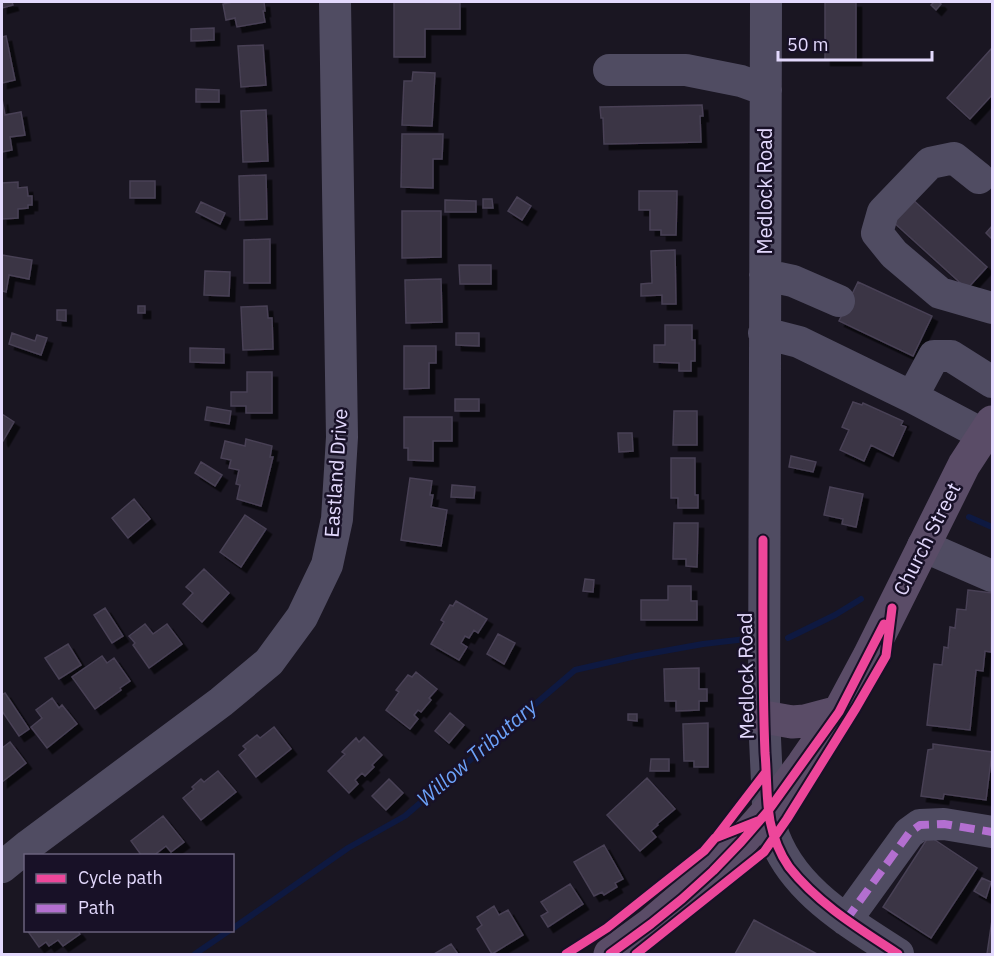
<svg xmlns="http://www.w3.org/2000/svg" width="994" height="956" font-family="'IBM Plex Sans',sans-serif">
	<defs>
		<filter id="shadow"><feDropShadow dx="5.5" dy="5.5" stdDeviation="0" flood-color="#0009"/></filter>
	</defs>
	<rect width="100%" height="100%" fill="#1a1622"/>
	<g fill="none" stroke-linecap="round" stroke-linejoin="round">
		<!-- stream -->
		<path stroke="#0e1941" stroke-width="6" d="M969,517L992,527
			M788,638L835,615L861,599
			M232,929L348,848L405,816L575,670L636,656L703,644L746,639
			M195,954L230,930"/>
	</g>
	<!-- building -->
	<path fill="#3a3444" stroke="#484155" stroke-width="1.5" filter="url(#shadow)" d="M2,2H12L13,5L2,8Z
		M233,2H264L265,11H263L265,22L237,27L235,18L226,20L223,4Z
		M394,2L460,3V29H425V57H394Z
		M825,2H856V60H825Z
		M934,2H939L941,4L936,10L931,5Z
		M214,28V40L191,41V29Z
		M6,36L15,80L2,83V37Z
		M263,45L266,85L241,87L238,46Z
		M992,48V95L970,119L947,98Z
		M413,72L435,73L432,126L402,125L404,81H412Z
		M196,89L219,90V102H196Z
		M2,99L5,115L21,112L25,135L10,137L12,150L2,152Z
		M702,105L703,116H700L701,142L604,144L603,118H601L600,107Z
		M266,110L268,161L243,162L241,111Z
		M402,134H443L442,159H433V188L401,187Z
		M266,175L267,219L240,220L239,176Z
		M130,181H155V198H130Z
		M18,182V188L27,187L28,196H32V205H28V208L18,209V218L2,219V183Z
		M639,191H677L676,235H661V230H650V210H639Z
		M517,197L531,206L522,220L508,211Z
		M911,198L987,267L967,289L891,220Z
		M483,199H492L493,208H483Z
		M445,200L476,201V212H445Z
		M201,202L225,213L220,224L196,212Z
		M402,211H441V257L402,258Z
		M992,226V239L986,233Z
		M270,239V283H244V240Z
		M675,250L676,304H662V295L641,296V284L652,283L651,251Z
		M2,255L32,260L29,279L9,275L6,292L2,291Z
		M459,265H491V284H460Z
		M205,271L230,272L229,296L204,295Z
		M441,279L442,322L406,323L405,280Z
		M858,282L932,316L913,356L839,321Z
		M138,306H145V313H138Z
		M267,306L268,318H272L273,349L243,350L241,307Z
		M57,310H66V321L57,320Z
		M665,325H692V340H695V361H691V371H679V363L654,362V345H665Z
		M12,333L35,341L37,335L47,338L41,355L9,344Z
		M456,333H479V346L456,345Z
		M404,346H436V363H429V388L404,389Z
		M190,348L224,349V363L190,362Z
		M247,372H272V413H246V406H231V392H247Z
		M455,399H479V411H455Z
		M853,402L862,405L863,403L903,421L901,425L906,427L893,456L871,445L864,461L840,450L849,430L842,427Z
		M207,407L231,411L229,424L205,420Z
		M674,411H697V445H673Z
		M2,414L14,422L3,441L2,439Z
		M404,417H452V441H433V461L408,460V448H404Z
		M618,433H632L633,451L619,452Z
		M246,439L272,446L270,457H273L261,506L237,499L240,485L236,484L239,470L229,468L231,460L221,458L225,441L245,446Z
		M791,456L816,462L813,472L789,467Z
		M671,458H695V495H698V508H678V498H671Z
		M201,462L222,475L215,486L195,473Z
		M410,478L432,481L430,494V495H433L431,507L447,510L441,546L401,540Z
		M452,485L475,487L474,498L451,497Z
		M830,487L863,494L856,527L842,524L843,519L824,515Z
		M134,499L150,519L128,538L112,518Z
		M245,515L266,529L241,567L220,552Z
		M674,523H698L697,567L686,566V559H673Z
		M204,569L229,593L202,622L183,604L193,593L186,587Z
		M585,579L594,580L593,592L583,591Z
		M668,586H691V601H697V620H641V600H668Z
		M968,590L992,593L991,652L985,651L983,671L976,670L970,730L927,725L934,664L942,665L944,647L948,648L950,627L955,628L957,609L966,610Z
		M456,601L487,619L478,633L474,630L469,638L465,636L461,643L467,647L459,660L431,644L444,622L441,620L450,605L453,606Z
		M105,608L123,636L112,643L94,615Z
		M145,624L153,634L167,624L182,644L149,668L133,645L135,643L129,636Z
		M498,634L515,643L504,664L487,654Z
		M68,644L81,665L59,679L45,658Z
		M102,656L107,663L114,658L130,681L120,688L121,690L95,709L72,677Z
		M699,668V689H707V701H699V710L676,711V701H665L664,669Z
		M416,672L437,689L429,698L431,700L421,712L418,710L414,715L418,719L410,729L386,710L399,692L396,690L408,675L412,677Z
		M5,693L29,729L19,736L2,711V695Z
		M52,698L59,708L62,705L77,724L47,748L31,727L42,718L36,710Z
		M450,713L464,725L449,743L435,731Z
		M628,714H637V721L628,720Z
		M708,723V767H694V761H684L683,724Z
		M274,727L291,749L256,777L239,755L246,749L243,746L257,735L260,738Z
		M364,737L382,755L372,765L374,767L365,776L362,773L355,780L358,784L349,793L328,771L345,754L342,752L356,738L359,742Z
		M10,742L26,763L2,782V748Z
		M933,744L992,752L986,800L944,794L943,799L921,796L928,750L933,749Z
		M651,759H669V771H650Z
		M218,771L236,792L201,820L183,798L194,789L192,787L201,779L204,782Z
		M647,778L675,809L657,824L658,825L651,831L656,837L640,851L607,815Z
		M389,779L403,793L386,810L372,796Z
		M163,816L184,842L171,852L166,846L153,856H142L131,841Z
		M929,836L977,868L931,938L883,907Z
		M604,845L623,879L615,883L617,887L604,895L602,892L594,896L574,862Z
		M982,878L991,882L986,898L974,891Z
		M570,884L583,904L548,927L541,916L548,912L541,902Z
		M494,906L499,915L508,910L523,935L492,954L477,929L482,925L477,917Z
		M754,920L817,954H735Z
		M992,920V954H987Z
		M27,930H77L80,934L63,946L58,940L49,946L46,942L39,947Z
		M451,944L458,954H434Z"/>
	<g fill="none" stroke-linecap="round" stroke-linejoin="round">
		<!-- minor -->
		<path stroke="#504c62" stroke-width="32" d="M766,2L764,717C765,739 766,760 767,782C768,797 767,813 771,827C788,888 849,922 898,954
			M609,70H686L741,81L766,90
			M979,178L954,158L930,163L883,212L877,233L894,254L940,293L992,308
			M765,275L793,281L839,301
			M764,333L799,342L912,397
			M984,435L912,397L934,356H951L992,382
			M923,546L992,576
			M2,867L29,845L221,702L269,662L302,617L327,565L337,519L342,437L335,2
			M846,920L909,833L920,825L944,824L992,832"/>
		<!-- major -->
		<path stroke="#5a4c67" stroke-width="33" d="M764,717L792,722L805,721L839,712
			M610,954L651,924L713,871L741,842L768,811L803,764L839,712L869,656L964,465L992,422"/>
		<!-- quiet -->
		<path stroke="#b36fd0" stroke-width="8" stroke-dasharray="15 8" stroke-linecap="butt" d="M846,920L909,833L920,825L944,824L992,832"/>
		<defs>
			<path id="cycleway" d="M763,540C763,611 762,682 765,753C767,775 766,799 770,821C773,836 780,854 789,867C818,904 860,929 898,954
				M717,836L766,772
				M566,954L607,928L704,851L715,838L758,821
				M610,954L651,924L682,899L713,871L741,842L768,811L839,712L884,624
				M636,954L764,852L787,819L856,708L886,656L892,608"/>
		</defs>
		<!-- cycleway casing -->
		<use href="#cycleway" stroke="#181127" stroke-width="13"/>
		<!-- cycleway -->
		<use href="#cycleway" stroke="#ed469a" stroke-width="9"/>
	</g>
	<g text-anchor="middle" stroke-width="5" stroke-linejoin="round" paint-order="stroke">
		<!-- street labels -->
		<g font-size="20" fill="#e3d9fd" stroke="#181127">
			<text transform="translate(765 191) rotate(-90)" y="7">Medlock Road</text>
			<text transform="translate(336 473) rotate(-86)" y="7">Eastland Drive</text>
			<text transform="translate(927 539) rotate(-63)" y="7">Church Street</text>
			<text transform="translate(746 676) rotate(-91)" y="7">Medlock Road</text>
		</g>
		<!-- water labels -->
		<g font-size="21" font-style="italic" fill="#6ca2f9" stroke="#181127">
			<text transform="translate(477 753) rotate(-41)" y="7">Willow Tributary</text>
		</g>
	</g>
	<!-- border -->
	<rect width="994" height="956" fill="none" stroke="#e3d9fd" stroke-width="6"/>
	<!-- legend -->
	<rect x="24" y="854" width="210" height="78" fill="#181127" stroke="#69617d" stroke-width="1.5"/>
	<rect x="36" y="874" width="30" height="9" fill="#ed469a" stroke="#69617d" stroke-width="1.5"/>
	<text x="78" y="884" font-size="18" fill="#e3d9fd">Cycle path</text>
	<rect x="36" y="904" width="30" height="9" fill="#b36fd0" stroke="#69617d" stroke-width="1.5"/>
	<text x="78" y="914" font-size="18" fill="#e3d9fd">Path</text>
	<!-- scale -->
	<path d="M778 51v9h154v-9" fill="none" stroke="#e3d9fd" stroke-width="3"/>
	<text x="787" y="51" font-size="18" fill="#e3d9fd" stroke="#181127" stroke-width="4.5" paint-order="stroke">50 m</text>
</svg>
